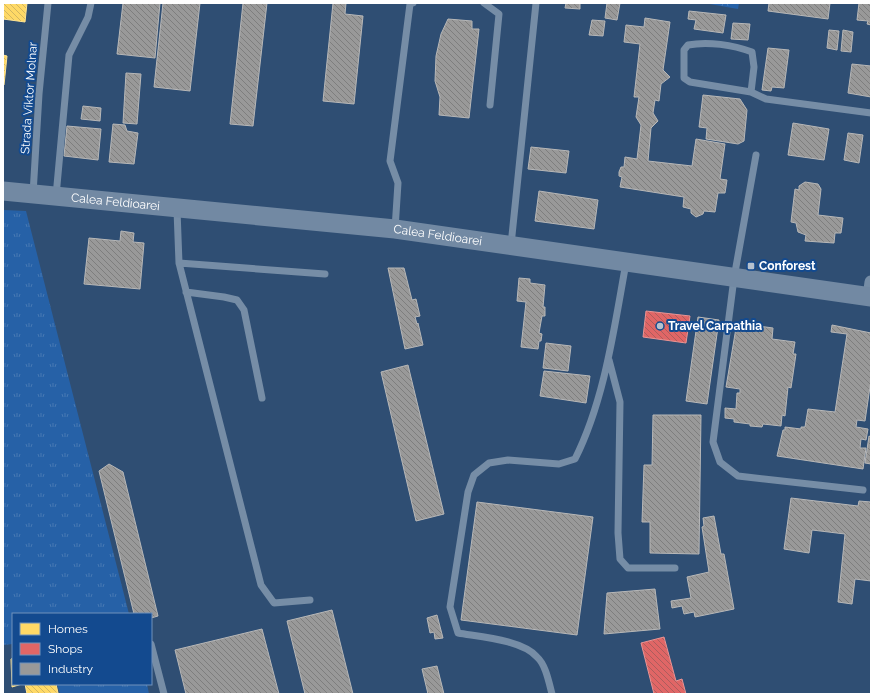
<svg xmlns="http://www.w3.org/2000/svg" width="874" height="697" font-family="Raleway,sans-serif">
	<defs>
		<pattern id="grass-tufts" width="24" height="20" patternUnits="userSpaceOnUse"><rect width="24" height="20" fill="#2661a7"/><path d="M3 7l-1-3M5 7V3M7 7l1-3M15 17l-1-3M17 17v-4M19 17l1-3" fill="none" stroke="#4779b4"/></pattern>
		<pattern id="forest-crowns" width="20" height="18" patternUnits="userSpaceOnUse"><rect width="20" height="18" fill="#2661a7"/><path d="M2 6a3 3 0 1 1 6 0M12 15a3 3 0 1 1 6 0" fill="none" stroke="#4779b4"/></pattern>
		<pattern id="homes-back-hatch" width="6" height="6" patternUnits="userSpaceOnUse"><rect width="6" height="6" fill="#ffd966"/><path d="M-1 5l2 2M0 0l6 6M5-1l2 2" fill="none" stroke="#d2b660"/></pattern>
		<pattern id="shops-back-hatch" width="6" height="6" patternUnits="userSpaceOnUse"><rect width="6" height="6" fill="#e06666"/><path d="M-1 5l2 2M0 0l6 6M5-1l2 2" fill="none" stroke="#ac5d5d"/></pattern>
		<pattern id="industry-back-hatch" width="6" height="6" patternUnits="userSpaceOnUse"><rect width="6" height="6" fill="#999"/><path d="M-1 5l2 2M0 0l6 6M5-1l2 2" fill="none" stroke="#7e7e7e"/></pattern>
	</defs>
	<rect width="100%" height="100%" fill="#2f4e73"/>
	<!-- grass -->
	<path fill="url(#grass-tufts)" d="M3,210L26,211L129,614H13V644L3,645Z
		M57,684H147L149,694H60Z"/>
	<!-- forest -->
	<path fill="url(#forest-crowns)" d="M704,3H739L738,9Z"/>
	<!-- homes -->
	<path fill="url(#homes-back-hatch)" stroke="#ffe494" d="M3,3H27L25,22L3,19Z
		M3,55L7,56L4,85H3Z
		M13,658V684H22L12,687L11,659Z
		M25,684H56L58,693L27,694Z"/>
	<!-- shops -->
	<path fill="url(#shops-back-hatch)" stroke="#e99494" d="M646,311L690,316L686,343L643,337Z
		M664,637L676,681L682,679L686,694H654L641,643Z"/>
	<!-- industry -->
	<path fill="url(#industry-back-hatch)" stroke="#b8b8b8" d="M123,3H160L155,58L117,54Z
		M163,3H200L190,91L154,87Z
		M243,3H267L253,126L230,124Z
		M333,3H346L345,14L363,16L354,104L323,101Z
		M566,3H580V9L565,8Z
		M607,3H620L617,20L605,18Z
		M769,3H830L828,19L768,11Z
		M859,3H871V25L867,24L868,21L857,20Z
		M689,11L726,15L723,33L694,29L696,20L688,19Z
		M645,18L670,22L663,70L670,77L661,84L659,101L655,100L653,113L658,121L651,128L648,161L692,166L696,139L725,144L720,179L727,180L725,193H718L715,212L704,211L703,214L696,217L691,213V209L683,207L684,197L620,187L622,177L619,176V172L621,167H624L625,157L637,159L641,125L636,117L639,97H634L640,44L624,42L626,25L644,27Z
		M448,19L472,21V29H479L469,118L439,115L440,97L435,81L436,56L441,34Z
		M592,20L605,21L603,36L589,35Z
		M733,23L750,24L748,40L731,39Z
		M829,30L839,31L837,50L827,48Z
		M843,30L853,32L851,52L841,51Z
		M768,48L789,50L784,88L772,87L771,91L762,90Z
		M852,64L871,66V97L848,93Z
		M126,73L141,74L137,124L123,123Z
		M703,95L740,99L747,110L744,141L738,144L706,139L707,128L699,127Z
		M83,106L101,108L100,121L81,119Z
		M793,123L829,129L824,160L788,155Z
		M113,124L125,125L127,131L138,133L134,164L109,162Z
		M67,126L101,129L98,160L64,156Z
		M848,133L863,135L859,163L844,160Z
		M531,147L569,151L566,173L528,169Z
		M805,182L818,184L821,189L818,215L843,218L841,233H835L834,243L805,241L806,235L798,232L796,223L791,222L795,189L799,190V186Z
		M539,191L598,200L594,229L535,221Z
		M121,231L134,233L133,242L144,243L140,289L84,284L89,238L120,241Z
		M388,268H404L412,300L416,299L420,316L415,317L417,324L418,323L423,345L405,349Z
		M519,278L530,279V283L545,285L543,307H545V316H542L539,333L542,334L541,341H539L538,349L521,347L526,302L517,301Z
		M698,317L719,320L707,404L686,401Z
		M751,325L773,328L772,339L795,342L793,354H796L791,388L788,387L785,416L782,415L781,426L763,424L762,427L750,426V424L734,422V419L725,418V408L736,409L737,393H740V389L726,387L736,328L751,330Z
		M832,325L871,333V380L865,421L857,420L856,427L868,429L866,440L861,439L860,448H866L863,469L777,456L783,430H785V427L801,429V427H805L808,409L835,412L847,334L831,332Z
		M546,343L571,346L568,371L543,368Z
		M408,365L444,514L416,521L381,372Z
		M544,371L590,376L586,403L540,396Z
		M653,415H701L699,554L650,553V522H642L644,465H652Z
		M869,436L871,437V464L865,463Z
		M109,464L123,472L158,616L151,618V614H134L99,471Z
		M791,498L858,506L859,501L871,502V581L855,579L852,604L838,602L845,534L812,530L809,553L784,549Z
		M477,502L593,517L577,635L461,620Z
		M714,516L721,554H724L734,609L695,617L694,612L684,614L682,606L672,608L671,601L691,598L687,577L709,572L702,527L704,526L703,518Z
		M655,589L660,629L604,634L607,593Z
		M332,610L353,694H305L287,621Z
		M437,615L443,638L435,639L434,632L430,633L427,618Z
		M262,629L279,694H186L175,650Z
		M437,666L444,694H428L422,669Z"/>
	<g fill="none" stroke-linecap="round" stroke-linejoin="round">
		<!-- lane -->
		<path stroke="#768da6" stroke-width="7" d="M484,3L499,14L490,105
			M751,92L754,67L752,52C733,45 708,41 688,45L684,50V78L690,82L751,92L766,99L871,113
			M756,155L734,278L713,442L720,462L738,476L863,490
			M33,194L39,94L48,3
			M56,196L69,55L88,17L91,3
			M177,210L179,263L261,585L274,603L310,600
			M395,229L398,183L390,161L410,4L413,3
			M511,245L536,3
			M179,263L325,274
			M186,292L224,297L237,300L244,310L262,398
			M609,360L620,402L618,533L620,559L628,568H675
			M151,644L164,694
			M552,694C549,683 546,665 537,657C522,640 481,637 458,633L450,607L468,492L474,475L489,463L508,460L559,464L575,459C605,399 614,328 626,263"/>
		<!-- street -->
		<path stroke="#768da6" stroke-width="13" d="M869,297L871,282"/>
		<!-- secondary -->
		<path stroke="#7289a3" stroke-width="19" id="s1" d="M3,191L395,229L871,297"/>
	</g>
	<!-- markers -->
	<g fill="#b6c1ce" stroke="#134a8f" stroke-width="1.5">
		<rect x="747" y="262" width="8" height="8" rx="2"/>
		<circle cx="660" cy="326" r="4"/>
	</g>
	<g text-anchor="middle" stroke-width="4" stroke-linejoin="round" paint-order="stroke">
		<!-- street labels -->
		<g font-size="12" fill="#fff" stroke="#134a8f">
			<text transform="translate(29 98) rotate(-86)" y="4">Strada Viktor Molnar</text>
			<text dy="4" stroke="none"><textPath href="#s1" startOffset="113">Calea Feldioarei</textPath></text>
			<text dy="4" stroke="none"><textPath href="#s1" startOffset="437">Calea Feldioarei</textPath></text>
		</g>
		<!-- poi labels -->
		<g font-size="12" font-weight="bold" fill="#fff" stroke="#134a8f" text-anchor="start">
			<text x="759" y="270">Conforest</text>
			<text x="668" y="330">Travel Carpathia</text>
		</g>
	</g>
	<!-- border -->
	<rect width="874" height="697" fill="none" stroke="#ffffff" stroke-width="8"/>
	<!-- legend -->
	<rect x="12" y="613" width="140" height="72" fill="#134a8f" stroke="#7192bc"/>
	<rect x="20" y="623" width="20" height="12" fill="#ffd966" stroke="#7192bc"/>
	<text x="48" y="633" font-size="12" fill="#ffffff">Homes</text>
	<rect x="20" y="643" width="20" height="12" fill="#e06666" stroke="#7192bc"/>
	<text x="48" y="653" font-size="12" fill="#ffffff">Shops</text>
	<rect x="20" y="663" width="20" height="12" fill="#999999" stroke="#7192bc"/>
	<text x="48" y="673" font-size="12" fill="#ffffff">Industry</text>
</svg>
